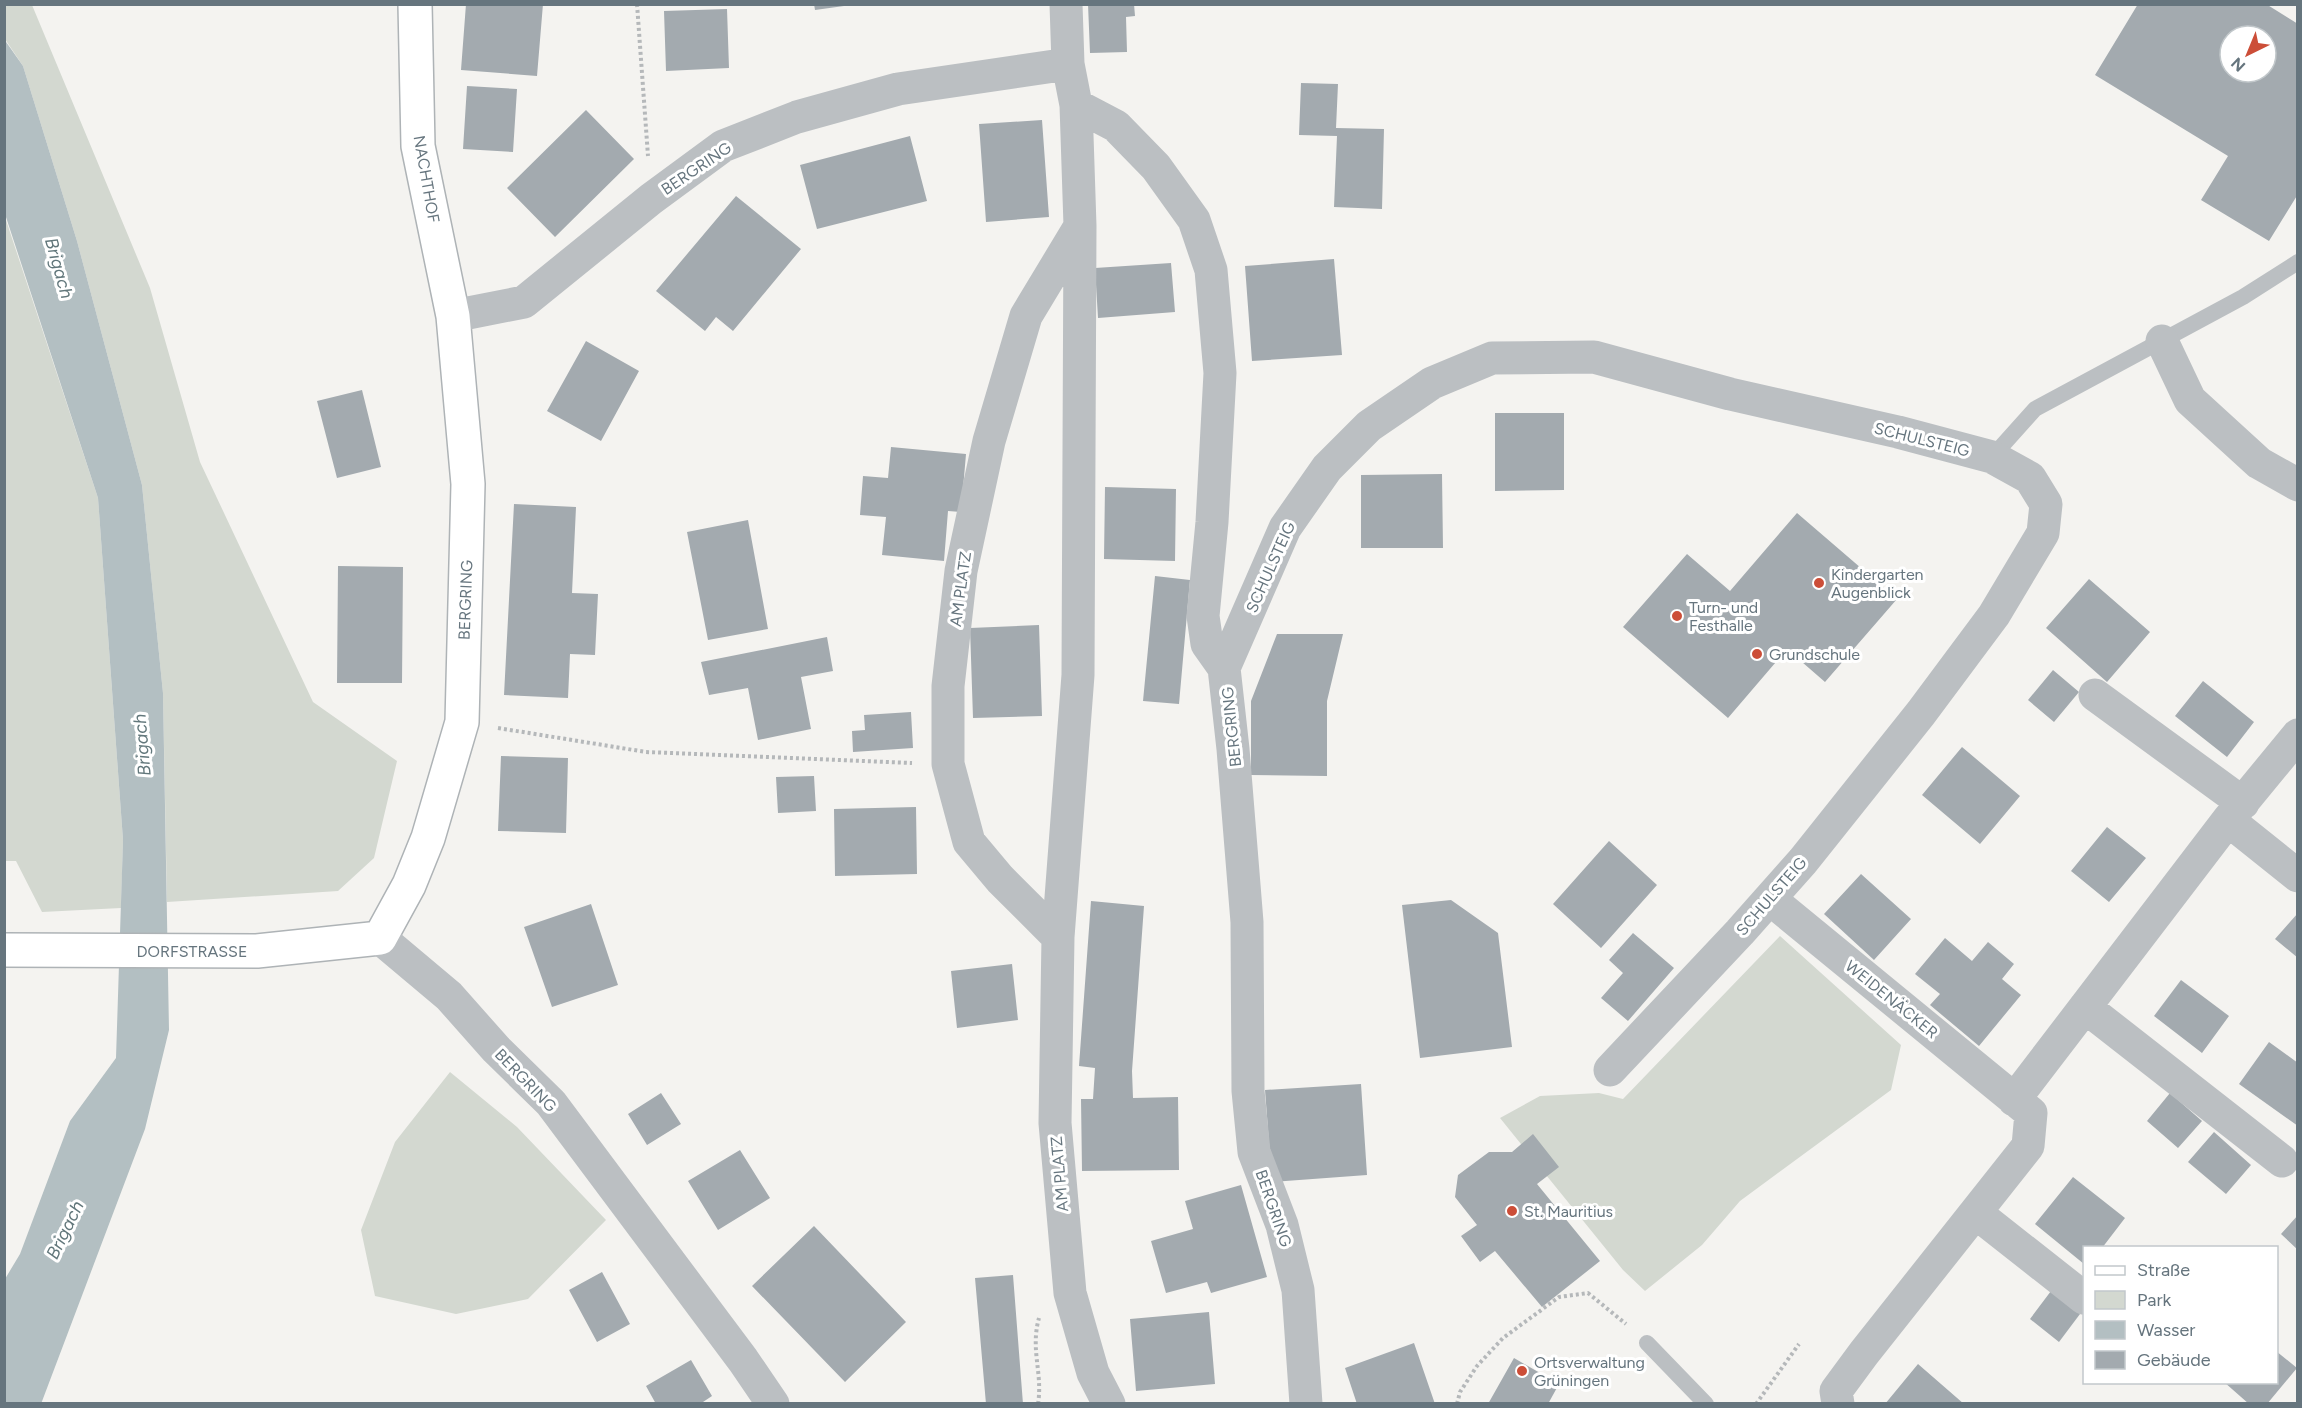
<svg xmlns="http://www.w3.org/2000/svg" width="2302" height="1408" font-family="Figtree,sans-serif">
	<rect width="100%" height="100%" fill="#f4f3f0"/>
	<!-- green -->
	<path fill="#d3d8d0" d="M4,5H32L150,288L200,462L313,702L397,761L374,858L338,891L167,902L163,693L142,485L77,241L23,66L5,39Z
		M4,214L98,498L123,840L121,908L42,912L16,861H5Z
		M1780,936L1901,1045L1891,1090L1740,1201L1702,1245L1645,1291L1623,1270L1500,1118L1540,1096L1599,1093L1623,1099Z
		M450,1072L517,1127L606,1220L528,1299L456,1314L375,1296L361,1230L395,1142Z"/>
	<!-- water -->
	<path fill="#b3bfc2" d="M4,39L23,66L77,241L142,485L163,693L169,1030L145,1129L41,1404L5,1403V1279L20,1254L70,1121L116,1058L123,840L98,498L5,214Z"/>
	<!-- building -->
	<path fill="#a3aaaf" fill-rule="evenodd" d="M466,4H543L537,76L461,70Z
		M814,4H844V6L815,10Z
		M1088,4H1134L1135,16L1126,17L1127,52L1090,53Z
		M2138,4H2266L2298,24V194L2269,241L2201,200L2228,156L2095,75ZM2230,36H2266V72H2230Z
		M727,9L729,68L666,71L664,11Z
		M1301,83L1338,84L1336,128L1384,129L1382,209L1334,207L1337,136L1299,135Z
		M467,86L517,89L513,152L463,149Z
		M586,110L634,159L555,237L507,188Z
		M1042,120L1049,217L986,222L979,124Z
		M910,136L927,201L817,229L800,165Z
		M736,196L801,249L733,331L716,317L705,331L656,291Z
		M1334,259L1342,355L1252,361L1245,266Z
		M1171,263L1175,312L1098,318L1095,268Z
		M586,341L639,371L601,441L547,411Z
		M362,390L381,467L337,478L317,401Z
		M1495,413H1564V490L1495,491Z
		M891,447L966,454L961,512L948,511L944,561L882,555L886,517L860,515L863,476L888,478Z
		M1442,474L1443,548H1361V475Z
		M1105,487L1176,489L1175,561L1104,559Z
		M514,504L576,507L572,593L598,594L595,655L570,654L568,698L504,695Z
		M1797,513L1897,599L1825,682L1787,649L1728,718L1623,627L1687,554L1730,591Z
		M748,520L768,629L708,640L687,532Z
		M338,566L403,567L402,683H337Z
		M1155,576L1190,580L1179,704L1143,701Z
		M2089,579L2150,632L2107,682L2046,628Z
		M1039,625L1042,716L973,718L970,628Z
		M1277,634H1343L1327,701V776L1251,775V701Z
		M827,637L833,671L801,677L811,729L758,740L748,688L709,695L701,662Z
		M2053,670L2079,692L2054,722L2028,700Z
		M2203,681L2254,722L2227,757L2175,716Z
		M911,712L913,748L853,752L852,731L865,730L864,715Z
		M1962,747L2020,796L1980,844L1922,795Z
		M501,756L568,758L566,833L498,831Z
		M814,776L816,811L778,813L776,777Z
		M916,807L917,874L835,876L834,809Z
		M2107,827L2146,858L2109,902L2071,871Z
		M1609,841L1657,885L1601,948L1553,904Z
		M1861,874L1911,919L1874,960L1824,914Z
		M1451,900L1498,933L1512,1047L1420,1058L1402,905Z
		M1091,901L1144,906L1132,1071L1133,1098L1178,1097L1179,1170L1082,1171L1081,1099H1093L1095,1068L1079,1066Z
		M591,904L618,985L552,1007L524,927Z
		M2298,913V958L2275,939Z
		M1633,933L1674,968L1628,1021L1601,998L1623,973L1609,960Z
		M1945,938L1972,961L1988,942L2014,964L2002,979L2021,995L1979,1046L1930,1005L1940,994L1915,974Z
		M1012,964L1018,1020L957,1028L951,971Z
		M2181,980L2229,1016L2202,1053L2154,1016Z
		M2269,1042L2298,1063V1126L2239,1084Z
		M1361,1084L1367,1175L1272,1182L1265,1090Z
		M661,1093L681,1124L647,1145L628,1114Z
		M2170,1093L2202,1121L2178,1148L2147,1121Z
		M2214,1132L2251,1165L2226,1194L2188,1162Z
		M1533,1134L1559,1167L1537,1184L1600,1261L1542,1307L1495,1251L1480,1262L1461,1236L1477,1225L1455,1197L1458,1175L1489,1152H1512Z
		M740,1150L770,1198L718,1230L688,1181Z
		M2073,1177L2125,1218L2102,1248H2084V1264L2035,1224Z
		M1241,1185L1267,1277L1211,1293L1207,1282L1166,1293L1151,1241L1193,1229L1185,1201Z
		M2298,1215V1250L2281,1234Z
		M814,1226L906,1322L845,1382L752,1286Z
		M602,1272L630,1324L597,1342L569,1290Z
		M1013,1275L1023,1404H986L975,1278Z
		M2051,1291L2080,1314L2059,1342L2030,1319Z
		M1209,1312L1215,1384L1136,1391L1130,1319Z
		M1414,1343L1435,1404H1357L1345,1368Z
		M2276,1351L2297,1368L2267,1404H2249L2224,1382H2276Z
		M1514,1358L1559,1384L1548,1404H1488Z
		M691,1360L712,1396L700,1404H656L646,1386Z
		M1918,1364L1964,1404H1885Z"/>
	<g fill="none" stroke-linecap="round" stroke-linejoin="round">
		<defs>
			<path id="secondary" d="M4,950L257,951L380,938L409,885L428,838L462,722L468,484L453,316L418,146L415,4"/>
		</defs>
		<!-- secondary casing -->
		<use href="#secondary" stroke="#aeb3b6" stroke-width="36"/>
		<!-- path -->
		<path stroke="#b5b8ba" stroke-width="4" stroke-dasharray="3 3" stroke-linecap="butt" d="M637,4L648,156
			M498,728L646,752L912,763
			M1038,1404C1043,1373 1030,1350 1039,1318
			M1457,1404L1460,1392L1477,1366L1503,1338L1559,1297L1588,1293L1626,1324
			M1756,1404L1799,1344"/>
		<!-- lane -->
		<path stroke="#bbbfc2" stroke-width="16" d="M1992,457L2035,409L2243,297L2298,262
			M1647,1343L1706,1404"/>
		<!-- street -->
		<path stroke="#bbbfc2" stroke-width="33" d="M1066,4L1068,64L1076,105L1080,226L1078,675L1058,937L1055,1123L1070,1293L1093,1373L1109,1404
			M1076,105L1116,126L1156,167L1194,220L1211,270L1220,373L1212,522L1203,616L1207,644L1224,668L1233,749L1247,922L1248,1091L1254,1152L1282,1225L1298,1290L1306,1404
			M453,316L524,302L651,199L723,146L797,117L898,89L1068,64
			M2162,341L2190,400L2259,463L2298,485
			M1224,668L1285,528L1327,468L1369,426L1432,383L1492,358L1594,357L1730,394L1898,432L1992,457L2030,478L2046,504L2043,533L1994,615L1921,713L1803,861L1740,932L1610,1070
			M2095,695L2243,803
			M2228,820L2298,876
			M1770,899L2031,1113L2028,1146L1864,1353L1836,1391L1838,1404
			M1058,937L1000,879L969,842L948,764V686L961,571L989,441L1026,316L1079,228
			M380,938L449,996L496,1049L551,1103L743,1360L773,1404
			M2085,1007L2282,1161
			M2014,1100L2228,820L2298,735
			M1976,1213L2084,1298"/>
		<!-- secondary -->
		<use href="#secondary" stroke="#fff" stroke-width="33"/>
	</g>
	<!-- markers -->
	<g fill="#cc4e38" stroke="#fff" stroke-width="2">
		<circle cx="1819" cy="583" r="6"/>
		<circle cx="1677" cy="616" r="6"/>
		<circle cx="1757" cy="654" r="6"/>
		<circle cx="1512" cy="1211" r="6"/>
		<circle cx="1522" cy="1371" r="6"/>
	</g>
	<g text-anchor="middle" stroke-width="6" stroke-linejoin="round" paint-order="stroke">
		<!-- street labels -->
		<g font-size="16" fill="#66757e" stroke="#fff">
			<text transform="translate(696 168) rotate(-34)" y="6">BERGRING</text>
			<text transform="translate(427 179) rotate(80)" y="6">NACHTHOF</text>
			<text transform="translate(1922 439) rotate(14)" y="6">SCHULSTEIG</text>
			<text transform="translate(1270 567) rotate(-66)" y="6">SCHULSTEIG</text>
			<text transform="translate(960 589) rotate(-82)" y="6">AM PLATZ</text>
			<text transform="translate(465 600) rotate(-88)" y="6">BERGRING</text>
			<text transform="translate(1231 727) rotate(-96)" y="6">BERGRING</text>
			<text transform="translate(1771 896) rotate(-49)" y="6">SCHULSTEIG</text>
			<text x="192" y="957">DORFSTRASSE</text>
			<text transform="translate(1892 999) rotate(39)" y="6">WEIDENÄCKER</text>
			<text transform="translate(526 1080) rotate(46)" y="6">BERGRING</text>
			<text transform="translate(1059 1174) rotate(-95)" y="6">AM PLATZ</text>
			<text transform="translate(1274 1208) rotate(71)" y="6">BERGRING</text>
		</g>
		<!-- poi labels -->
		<g font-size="16" fill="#66757e" stroke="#fff" text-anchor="start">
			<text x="1831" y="580">Kindergarten<tspan x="1831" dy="18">Augenblick</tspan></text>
			<text x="1689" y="613">Turn- und<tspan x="1689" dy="18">Festhalle</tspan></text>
			<text x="1769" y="660">Grundschule</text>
			<text x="1524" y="1217">St. Mauritius</text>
			<text x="1534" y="1368">Ortsverwaltung<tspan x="1534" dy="18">Grüningen</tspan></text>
		</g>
		<!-- water labels -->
		<g font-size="18" font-style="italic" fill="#62777b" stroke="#fff">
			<text transform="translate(59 268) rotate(74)" y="6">Brigach</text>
			<text transform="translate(142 745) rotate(-95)" y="6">Brigach</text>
			<text transform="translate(65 1230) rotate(-64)" y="6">Brigach</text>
		</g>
	</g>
	<!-- border -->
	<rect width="2302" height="1408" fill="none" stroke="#66757e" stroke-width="12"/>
	<!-- legend -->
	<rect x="2083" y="1246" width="195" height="138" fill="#ffffff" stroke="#c2c8cb" stroke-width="1.5"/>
	<rect x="2095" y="1266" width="30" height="9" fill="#ffffff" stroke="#c2c8cb" stroke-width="1.5"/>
	<text x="2137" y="1276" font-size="18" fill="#66757e">Straße</text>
	<rect x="2095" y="1291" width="30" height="18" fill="#d3d8d0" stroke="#c2c8cb" stroke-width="1.5"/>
	<text x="2137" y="1306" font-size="18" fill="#66757e">Park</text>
	<rect x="2095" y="1321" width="30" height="18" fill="#b3bfc2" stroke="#c2c8cb" stroke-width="1.5"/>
	<text x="2137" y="1336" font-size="18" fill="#66757e">Wasser</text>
	<rect x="2095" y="1351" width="30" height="18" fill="#a3aaaf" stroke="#c2c8cb" stroke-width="1.5"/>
	<text x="2137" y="1366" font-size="18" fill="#66757e">Gebäude</text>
	<!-- north arrow -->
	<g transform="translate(2248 54) rotate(223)"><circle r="28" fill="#ffffff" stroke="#c2c8cb" stroke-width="1.5"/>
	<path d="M0-4.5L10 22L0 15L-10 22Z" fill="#cc4e38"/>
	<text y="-9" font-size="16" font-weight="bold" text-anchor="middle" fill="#66757e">N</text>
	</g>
</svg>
